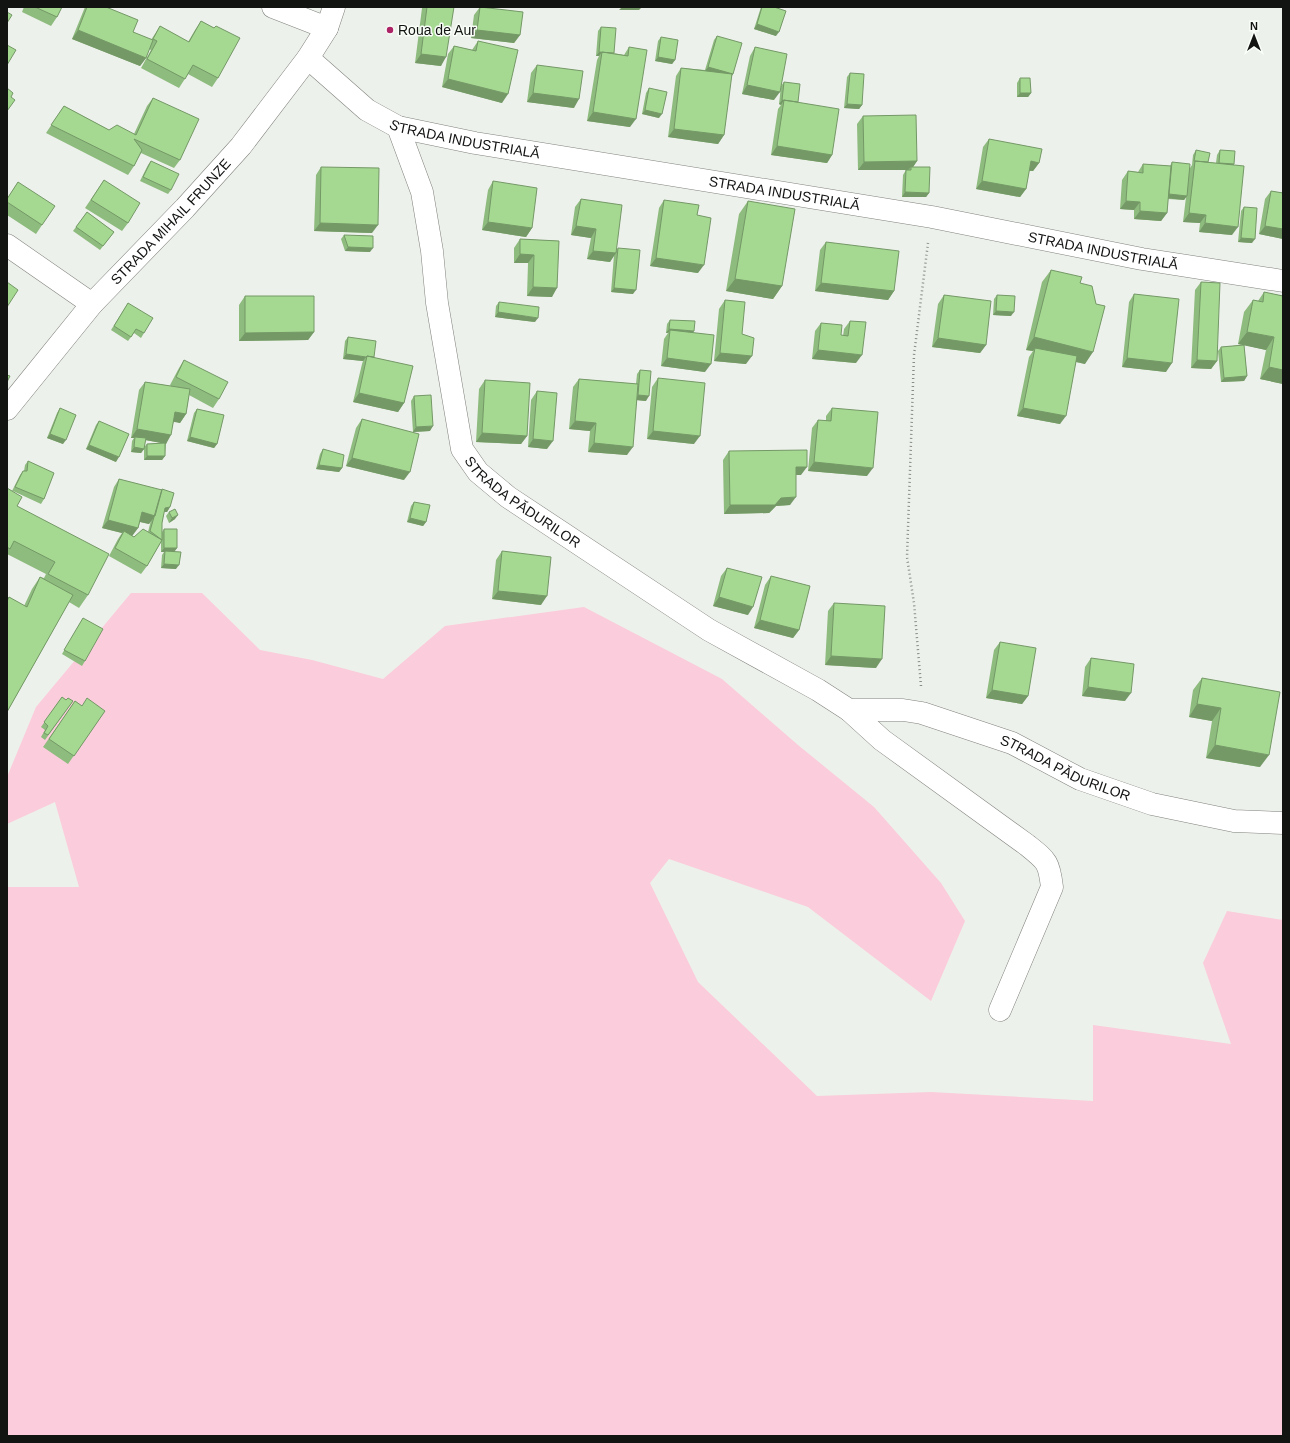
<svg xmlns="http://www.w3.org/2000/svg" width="1290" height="1443" font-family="Arial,sans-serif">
	<rect width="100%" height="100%" fill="#edf1eb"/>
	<!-- green -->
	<path fill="#fbccdb" d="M131,593H202L260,650L312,660L383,679L445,626L584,607L722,679L798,745L874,807L941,883L965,921L931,1001L808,907L669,859L650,883L698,982L817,1096L931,1092L1093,1101V1025L1231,1044L1203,963L1227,911L1283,920V1436H7V887H79L55,802L7,824V777L36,707Z"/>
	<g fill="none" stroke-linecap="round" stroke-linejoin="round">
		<defs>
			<g id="minor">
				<path d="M273,7L327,28"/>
				<path id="s1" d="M308,58L367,110L398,127L475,143L932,217L1142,259L1283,281"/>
				<path id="s2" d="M398,127L422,192L432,251L437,303L462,449L478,472L508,497L709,630L818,690L849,710H903L922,713L1012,743L1080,779L1152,804L1234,821L1283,823"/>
				<path d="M7,245L92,304"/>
				<path id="s3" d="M7,409L92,304L185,208L241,146L308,58L327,28L334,7"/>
				<path d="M849,710L882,740L1027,845C1047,861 1049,862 1052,887L1000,1010"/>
			</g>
		</defs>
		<!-- minor casing -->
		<use href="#minor" stroke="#80837e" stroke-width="23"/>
		<!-- path -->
		<path stroke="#898c88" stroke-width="2.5" stroke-dasharray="1 3" stroke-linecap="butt" d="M921,686L914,603L907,557L914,355L928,243"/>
		<!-- minor -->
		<use href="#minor" stroke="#fff" stroke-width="22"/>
	</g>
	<!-- wall -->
	<path fill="#8ebb7e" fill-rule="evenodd" d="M24,7H62L57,17L51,26L22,12Z
		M85,7H106L133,32L151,40L160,26L188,42L195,30L201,21L214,28L216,26L218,78L212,87L188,74L179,88L141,68L151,50L149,49L146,58L140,66L72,39Z
		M423,7H454L441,66L415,63L422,8Z
		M480,7L520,35L514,43L471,38L474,15Z
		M761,7H774L776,36L754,29Z
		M601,27L613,53L624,55L629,47L630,127L587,121L597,60L599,56H596L598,31Z
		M717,36L733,74L731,76L724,135L718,144L668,137L676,76L681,68L705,70L714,40Z
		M661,37L675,60L672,64L655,61L658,41Z
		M478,41L502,103L442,87L448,54L454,46L472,50Z
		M755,47L774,100L742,94L750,56Z
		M537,65L574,108L527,102L531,73Z
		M850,73L862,105L859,109L844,108L847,77Z
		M1020,78L1031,93L1028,97H1017V83Z
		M784,82L832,155L827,163L771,155L778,109L781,105L779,104L781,86Z
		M649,88L659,118L642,114L646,93Z
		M153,98L180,160L174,168L141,153L134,166L128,175L46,133L64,106L109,130L134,134L147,106Z
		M863,116L917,161L913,167L929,193L926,197H902L903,175L906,170H908H858L857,124Z
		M989,139L1039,163L1033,171H1029L1026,189L1020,197L976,189L983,147Z
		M1196,150L1208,162L1216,163L1217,155L1220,150L1234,164L1233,165L1232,235L1199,232L1200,223L1183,222L1186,197L1184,200L1168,199L1167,213L1161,221L1134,219V210L1120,209L1122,180L1128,171L1138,172L1143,164L1170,166L1172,162L1190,168L1192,165L1193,155Z
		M151,161L171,190L168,194L140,181L148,165Z
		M321,167L372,233L314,231L316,175Z
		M104,180L128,223L122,231L85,208Z
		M493,181L532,228L526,237L482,230L488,190Z
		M18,182L42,225L36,234L7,215V199Z
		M1271,191L1283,193V239L1259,234L1265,199Z
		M581,199L616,251L618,248L633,294L611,292L614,255L610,262L587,259L591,238L571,235L575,207Z
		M664,200L698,273L650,266L659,208Z
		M748,201L782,286L773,299L726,291L739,214Z
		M1244,207L1252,243L1238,242L1241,211Z
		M87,212L114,232L100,250L73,231Z
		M344,235L370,252L345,251L341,239Z
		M520,239L559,241L552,297L527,296L528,263H514V248Z
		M826,242L894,291L888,300L815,291L820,250Z
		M1051,270L1080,283L1085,364L1076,362L1060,424L1017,416L1029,357L1033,351L1026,350L1042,282Z
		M1201,282L1217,361L1211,369L1191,368L1195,290Z
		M1264,292L1283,296V384L1260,379L1266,350L1244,345L1247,376L1244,381L1221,382L1218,351L1221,347L1244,345L1238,344L1244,312L1253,300L1258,301Z
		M1134,294L1166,372L1122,367L1129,302Z
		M944,295L986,345L980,353L932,347L938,304Z
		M997,295L1011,316L993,315L994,299Z
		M245,296L314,332L308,340L239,341V305Z
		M725,300L742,334L746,364L714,361L719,309Z
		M499,302L535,322L495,317L496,306Z
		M128,303L144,333L141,338L134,333L128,341L111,330Z
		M670,320L693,333L705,372L661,366L664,339L668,333H666L667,324Z
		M850,321L856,363L812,359L815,331L821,323L841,335L843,336L844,329Z
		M348,337L374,357L404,403L398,412L353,402L362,364L363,361L343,359L345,341Z
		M184,360L219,399L213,408L189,395L186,414L180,423L174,421L166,444L165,456L162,460H144V449L141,453L131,452L132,441L134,438H131L139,390L145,382L171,386L170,385L179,368ZM145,440L163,443L147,444L144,447Z
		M640,370L646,401L637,400L627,455L588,452L590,431L569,429L573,387L579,379L636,384L637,374Z
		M658,378L694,444L647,439L652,387Z
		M485,380L527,436L521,444L476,442L479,389Z
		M537,391L547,449L528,447L531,400Z
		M414,396L430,431L413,432L411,401Z
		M60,408L63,444L47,438L57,413Z
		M832,408L867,476L808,471L812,428L818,420L826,421V416Z
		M197,409L217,444L214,448L187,441L194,413Z
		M362,419L404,480L346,466L356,428Z
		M99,421L116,462L86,449L96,425Z
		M323,449L342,468L339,472L316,469L320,454Z
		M729,451L801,475H796L790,505L776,506L769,513L724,514L723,460Z
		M28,461L44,499L41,504L13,491L17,506L88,595L79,608L69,602L7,712V600L9,597L24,606L32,589L40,577L44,578L46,574L7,554V488L12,491L20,475L23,471H24L25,465Z
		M119,479L170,507L167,512H164L162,523V532L164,529L177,548L174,552L176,569L161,568L162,555L164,552H161V542L147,566L141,574L109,556L118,539L122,533L102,528L114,487ZM151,520L148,532L134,537L132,536L138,528L140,522L149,524Z
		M414,502L426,522L423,526L407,522L411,506Z
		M169,512L175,519L169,523L166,516Z
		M502,551L541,605L492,599L496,560Z
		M727,568L748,615L713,606L721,576Z
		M771,576L799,630L793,638L754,628L765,585Z
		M834,603L876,668L825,665L828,611Z
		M83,618L85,661L82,666L62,654Z
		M1000,642L1028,696L1022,704L986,698L994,650Z
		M1091,658L1125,701L1082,696L1085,667Z
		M1202,678L1260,767L1206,758L1212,721L1189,717L1193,690Z
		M62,697L66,700L73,701L45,740L41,737L45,730L41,727Z
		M75,701L82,706L105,711L68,764L43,747Z"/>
	<!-- shaded-wall -->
	<path fill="#749866" d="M622,7H642L639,10H619Z
		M757,24L779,32L776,36L754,29Z
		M78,30L146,58L140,66L72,39Z
		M477,30L520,35L514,43L471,38Z
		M599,52H602L599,56H596Z
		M421,54L446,57L441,66L415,63Z
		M658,57L675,60L672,64L655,61Z
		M708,67L733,74L730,79L705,71Z
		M448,79L508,94L502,103L442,87Z
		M747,85L780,92L774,100L742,94Z
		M533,93L579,99L574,108L527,102Z
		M1020,93H1031L1028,97H1017Z
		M782,100H784L781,105L779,104Z
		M847,104L862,105L859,109L844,108Z
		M645,110L662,114L659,118L642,114Z
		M593,112L636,119L630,127L587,121Z
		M674,129L724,135L718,144L668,137Z
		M777,146L832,155L827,163L771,155Z
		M917,161L911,170V167L908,170H858L864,162Z
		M1031,161L1039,163L1033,171L1025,170Z
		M1219,163L1234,164L1231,168L1216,167Z
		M982,181L1026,189L1020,197L976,189Z
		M905,192L929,193L926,197H902Z
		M1169,194L1187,196L1184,200L1166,198Z
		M1126,201L1140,202L1134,210L1120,209Z
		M1140,211L1167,213L1161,221L1134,219Z
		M1189,213L1206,215L1200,223L1183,222Z
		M488,222L532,228L526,237L482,230Z
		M320,223L378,225L372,233L314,231Z
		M1205,223L1238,227L1232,235L1199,232Z
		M576,226L596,229L591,238L571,235Z
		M1265,226L1283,229V239L1259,234Z
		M1241,238L1255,239L1252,243L1238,242Z
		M348,247L373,248L370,252L345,251Z
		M593,251L616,253L610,262L587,259Z
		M520,254L534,255L528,263H514Z
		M656,258L704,265L698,273L650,266Z
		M735,279L782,286L773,299L726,291Z
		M821,283L894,291L888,300L815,291Z
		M533,287L557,288L552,297L527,296Z
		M614,288L636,290L633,294L611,292Z
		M996,311L1014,312L1011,316L993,315Z
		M498,312L538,318L535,322L495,317Z
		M669,329L694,331L692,335L670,330L668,333H666Z
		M314,332L308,340L239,341L245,333Z
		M1247,332L1274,337L1266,350L1238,344Z
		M1034,337L1093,352L1085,364L1034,352L1035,348L1033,351L1026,350Z
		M938,338L986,345L980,353L932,347Z
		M818,350L862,355L856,363L812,359Z
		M720,353L752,356L746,364L714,361Z
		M346,354L366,357L363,361L343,359Z
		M667,358L711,364L705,372L661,366Z
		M1127,358L1172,363L1166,372L1122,367Z
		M1197,360L1217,361L1211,369L1191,368Z
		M1269,367L1283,370V384L1260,379Z
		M1247,376L1244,381L1221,382L1224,378Z
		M359,393L404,403L398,412L353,402Z
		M638,395L649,396L646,401L635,400Z
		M1023,408L1066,416L1060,424L1017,416Z
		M175,412L186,414L180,423L169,421Z
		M575,421L596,423L590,431L569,429Z
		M433,426L430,431L413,432L416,427Z
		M137,429L171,435L166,444L135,438V437L134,438H131Z
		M653,431L700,436L694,444L647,439Z
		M482,433L527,436L521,444L476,442Z
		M50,434L66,440L63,444L47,438Z
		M190,437L217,444L214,448L187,441Z
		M533,439L553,441L547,449L528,447Z
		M594,443L633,447L627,455L588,452Z
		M89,445L119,457L116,462L86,449Z
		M134,447L144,449L141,453L131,452Z
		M147,456H165L162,460H144Z
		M352,458L410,472L404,480L346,466Z
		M814,462L873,468L867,476L808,471Z
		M319,465L342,468L339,472L316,469Z
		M796,467H807L801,475H790Z
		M796,497L790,505L776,506L769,513L724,514L730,505L781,498Z
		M170,507L167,512H162L165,508Z
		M142,512L155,516L149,524L136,521Z
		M178,515L175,519L169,523L172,518Z
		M410,518L426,522L423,526L407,522Z
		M108,520L138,528L132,536L124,531L122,533L102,528Z
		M164,548H177L174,552H161Z
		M164,564L179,565L176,569L161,568Z
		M498,591L547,596L541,605L492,599Z
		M719,597L753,607L748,615L713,606Z
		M760,620L799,630L793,638L754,628Z
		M831,656L882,659L876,668L825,665Z
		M1088,687L1131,693L1125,701L1082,696Z
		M992,690L1028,696L1022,704L986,698Z
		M1197,704L1221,708L1212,721L1189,717Z
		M1215,745L1269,755L1260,767L1206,758Z"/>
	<!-- building -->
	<path fill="#a5d992" stroke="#749866" d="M35,7H62L57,17Z
		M87,7H106L138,20L133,32L153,40L146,58L78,30Z
		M427,7H454L446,57L421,54Z
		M480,7L523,12L520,35L477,30Z
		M762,7H774L786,11L779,32L757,24Z
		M7,12L12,15L7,23Z
		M201,21L214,28L216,26L240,38L218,78L193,65L185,79L147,59L157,41L153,39L160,26L189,42Z
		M601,27L616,28L614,53L599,52Z
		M717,36L742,43L733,74L708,67Z
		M661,37L678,40L675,60L658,57Z
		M478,41L518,50L508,94L448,79L454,46L476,51Z
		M7,45L16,50L7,65Z
		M629,47L647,50L636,119L593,112L602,52L628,56Z
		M755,47L787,54L780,92L747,85Z
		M537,65L583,71L579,99L533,93Z
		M681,68L732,74L724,135L674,129Z
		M850,73L864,74L862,105L847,104Z
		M1020,78H1030L1031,93H1020Z
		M784,82L800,84L798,102L782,100Z
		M7,88L13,93L11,97L15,100L7,111Z
		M649,88L667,92L662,114L645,110Z
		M153,98L199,119L180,160L134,139L142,150L134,166L51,125L64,106L109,130L117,125L136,135Z
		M784,100L839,109L832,155L777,146Z
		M916,115L917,161L864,162L863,116Z
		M989,139L1042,149L1039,163L1031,161L1026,189L982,181Z
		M1196,150L1210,153L1208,162L1194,161Z
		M1220,150L1235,151L1234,164L1219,163Z
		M151,161L179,174L171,190L143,177Z
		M1195,161L1244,166L1238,227L1205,223L1206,215L1189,213Z
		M1172,162L1190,164L1187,196L1169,194Z
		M1143,164L1171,166L1167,213L1140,211V202L1126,201L1128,171L1143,173Z
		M321,167L379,168L378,225L320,223Z
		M911,167H930L929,193L905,192L906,170H911Z
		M104,180L140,203L128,223L91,200Z
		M493,181L537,188L532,228L488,222Z
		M18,182L55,206L42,225L7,202V199Z
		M1271,191L1283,193V229L1265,226Z
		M581,199L622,205L616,253L593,251L596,229L576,226Z
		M664,200L699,205L697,215L711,218L704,265L656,258Z
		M748,201L795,209L782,286L735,279Z
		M1244,207L1257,208L1255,239L1241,238Z
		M87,212L114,232L103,246L76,227Z
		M344,235L373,236V248L348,247Z
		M520,239L559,241L557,288L533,287L534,255L520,254Z
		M826,242L899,251L894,291L821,283Z
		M618,248L640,250L636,290L614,288Z
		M1051,270L1082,277L1080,283L1092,286L1096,304L1105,306L1093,352L1034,337Z
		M7,282L18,290L7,307Z
		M1201,282L1220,283L1217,361L1197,360Z
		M1264,292L1283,296V370L1269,367L1274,337L1247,332L1253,300L1263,302Z
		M1134,294L1179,299L1172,363L1127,358Z
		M944,295L991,301L986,345L938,338Z
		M997,295L1015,296L1014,312L996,311Z
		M245,296H314V332L245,333Z
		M725,300L745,302L742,334L754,338L752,356L720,353Z
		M499,302L539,307L538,318L498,312Z
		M128,303L153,318L144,333L136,329L131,337L114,326Z
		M670,320L695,321L694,331L669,329Z
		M850,321L866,322L862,355L818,350L821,323L842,325L841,335L848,336Z
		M670,330L714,335L711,364L667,358Z
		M348,337L376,341L374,357L367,356L366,357L346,354Z
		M1244,345L1247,376L1224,378L1221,347Z
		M1035,348L1077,356L1066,416L1023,408Z
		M367,356L413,366L404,403L359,393Z
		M184,360L228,382L219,399L176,377Z
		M640,370L651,371L649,396L638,395Z
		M7,375L10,376L7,382Z
		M658,378L705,383L700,436L653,431Z
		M579,379L638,384L633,447L594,443L596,423L575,421Z
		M485,380L530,383L527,436L482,433Z
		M145,382L190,389L186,414L175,412L171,435L137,429Z
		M537,391L557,393L553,441L533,439Z
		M431,395L433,426L416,427L414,396Z
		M60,408L76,415L66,440L50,434Z
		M832,408L878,412L873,468L814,462L818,420L831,421Z
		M197,409L224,415L217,444L190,437Z
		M362,419L419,434L410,472L352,458Z
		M99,421L129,434L119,457L89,445Z
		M135,437L146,438L144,449L134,447Z
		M165,443V456H147V444Z
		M323,449L344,455L342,468L319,465Z
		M807,450V467H796V497L781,498L775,505H730L729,451Z
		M28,461L54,473L44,499L15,487L23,471H27Z
		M119,479L162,490L155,516L142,512L138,528L108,520Z
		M7,488L22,497L17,506L109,554L88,595L48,574L55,562L14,541L10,549L7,547Z
		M162,489L174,493L170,507L165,508L162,523V540L150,531Z
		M414,502L430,505L426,522L410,518Z
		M175,509L178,515L172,518L169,512Z
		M143,529L162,540L147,566L115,548L124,531L134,537Z
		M164,529H177V548H164Z
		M165,551L181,552L179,565L164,564Z
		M502,551L551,557L547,596L498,591Z
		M727,568L762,577L753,607L719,597Z
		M771,576L810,586L799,630L760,620Z
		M40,577L73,595L7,712V601L9,597L27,607Z
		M834,603L885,606L882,659L831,656Z
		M83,618L103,629L85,661L64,650Z
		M1000,642L1036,648L1028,696L992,690Z
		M1091,658L1134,664L1131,693L1088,687Z
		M1202,678L1280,692L1269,755L1215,745L1221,708L1197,704Z
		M62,697L66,700L68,698L73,701L48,735L44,733L48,726L44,722Z
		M87,698L105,711L74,756L49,739L75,701L82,706Z"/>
	<!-- markers -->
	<circle fill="#ac2366" stroke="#fafef9" stroke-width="1.5" cx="390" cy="30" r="4"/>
	<g text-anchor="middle" stroke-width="3" stroke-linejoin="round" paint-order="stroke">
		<!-- poi labels -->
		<g font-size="14" fill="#121412" stroke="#fafef9" text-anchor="start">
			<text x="398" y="35">Roua de Aur</text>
		</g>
		<!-- street labels -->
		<g font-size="14" fill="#121412" stroke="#fafef9">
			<text dy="5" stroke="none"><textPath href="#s1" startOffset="182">STRADA INDUSTRIALĂ</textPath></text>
			<text dy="5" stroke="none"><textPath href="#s1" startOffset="506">STRADA INDUSTRIALĂ</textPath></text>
			<text dy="5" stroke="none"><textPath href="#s3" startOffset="249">STRADA MIHAIL FRUNZE</textPath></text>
			<text dy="5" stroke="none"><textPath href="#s1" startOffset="830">STRADA INDUSTRIALĂ</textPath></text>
			<text dy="5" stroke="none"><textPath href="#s2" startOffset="411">STRADA PĂDURILOR</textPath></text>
			<text dy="5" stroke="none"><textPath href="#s2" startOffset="1026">STRADA PĂDURILOR</textPath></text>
		</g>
	</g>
	<!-- border -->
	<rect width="1290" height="1443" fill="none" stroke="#121412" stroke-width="16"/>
	<!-- north arrow -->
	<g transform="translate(1254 36)" stroke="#fafef9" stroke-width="3" paint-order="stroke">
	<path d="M0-3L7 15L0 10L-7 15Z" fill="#121412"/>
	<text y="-6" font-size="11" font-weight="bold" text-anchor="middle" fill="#121412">N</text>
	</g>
</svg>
